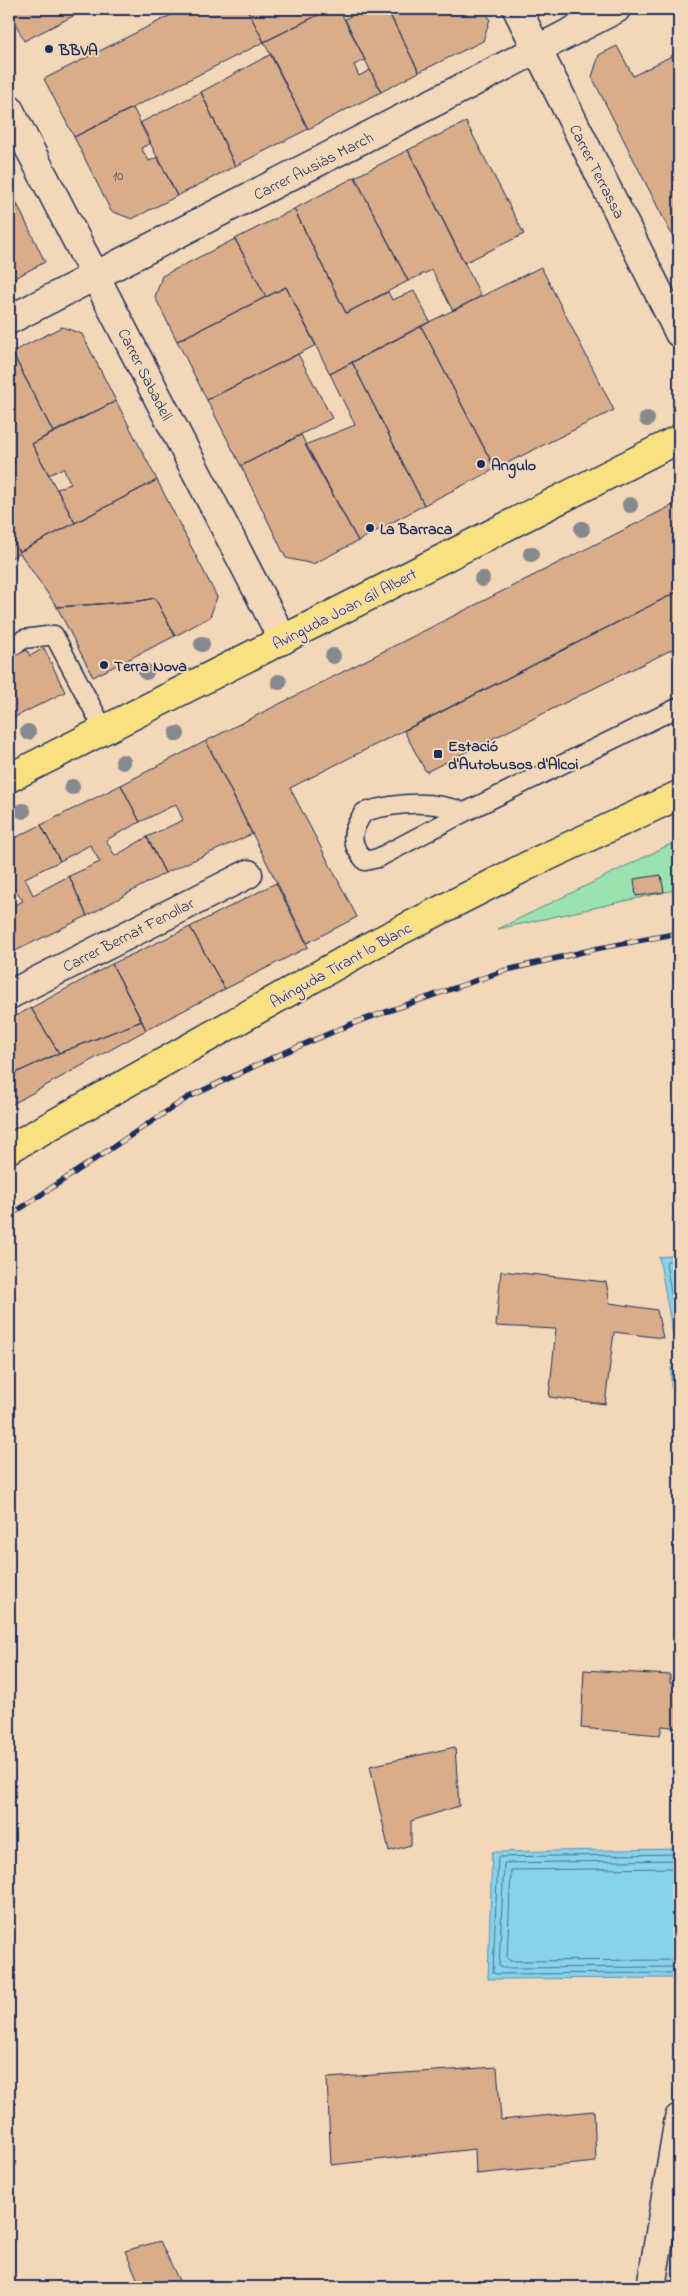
<svg xmlns="http://www.w3.org/2000/svg" width="688" height="2296" font-family="'Indie Flower',sans-serif">
	<rect width="100%" height="100%" fill="#f2d7b9"/>
	<filter id="ink" filterUnits="userSpaceOnUse"><feTurbulence type="fractalNoise" baseFrequency=".02" numOctaves="2"/><feDisplacementMap in="SourceGraphic" scale="10" xChannelSelector="R" yChannelSelector="G"/><feConvolveMatrix kernelMatrix="1 2 1 2 8 2 1 2 1" color-interpolation-filters="sRGB"/></filter>
	<g filter="url(#ink)">
		<!-- green -->
		<path fill="#9ae2b0" stroke="#5a8887" d="M679,840V889L498,929Z"/>
		<!-- water -->
		<path fill="#88d3e9" stroke="#5c91b1" d="M679,1255V1336L673,1335L659,1257Z
			M671,1367H679V1389L671,1388Z
			M679,1849V1978L488,1979L492,1852Z"/>
		<g fill="none" stroke-linecap="round" stroke-linejoin="round">
			<!-- shore -->
			<path stroke="#477196" stroke-width="1" d="M679,1260L667,1261L666,1263L677,1329L679,1331
				M679,1854L498,1857L493,1972L495,1974L679,1973
				M679,1860L504,1863L499,1966L502,1968L679,1967
				M679,1868L511,1870L507,1958L510,1961L679,1960"/>
		</g>
		<!-- building -->
		<path fill="#d9ac8a" stroke="#1b2f5e" d="M9,9H87L24,41Z
			M183,9H247L264,42L74,137L44,79Z
			M247,9H330L264,42Z
			M330,9H339L365,60L354,65L359,76L370,70L381,92L308,129L264,42Z
			M387,9L419,72L381,92L345,19L365,9Z
			M387,9H484L490,19L483,41L419,72Z
			M617,46L633,76L679,52V249L592,77L599,55Z
			M271,54L308,129L235,166L201,92Z
			M201,92L235,166L177,196L140,123Z
			M133,108L151,143L141,148L149,161L158,157L177,196L132,219L111,211L74,137Z
			M466,122L524,234L464,263L408,150Z
			M408,150L481,296L453,311L432,270L408,281L355,177Z
			M355,177L408,281L346,313L294,209Z
			M9,189L18,206L9,211Z
			M18,206L45,262L9,281V211Z
			M294,209L346,313L388,292L392,300L414,291L430,322L330,374L286,287L266,297L235,239Z
			M235,239L266,297L177,341L155,297L162,276Z
			M541,267L614,410L495,469L421,326Z
			M286,287L316,345L207,400L177,341Z
			M421,326L495,469L424,505L352,362Z
			M62,327L82,334L116,401L53,432L12,352Z
			M12,352L53,432L32,444L75,523L19,552L9,530V354Z
			M298,354L332,418L241,466L207,400Z
			M352,362L424,505L358,541L305,445L355,425L330,374Z
			M116,401L157,480L75,523L57,489L71,484L63,468L49,475L32,444Z
			M301,435L358,541L313,564L286,558L241,466Z
			M157,480L217,597L210,617L175,636L155,598L140,601L57,607L19,552Z
			M675,504L679,511V591L290,788L357,917L307,943L206,741Z
			M9,530L19,552L9,560Z
			M679,591V646L426,772L404,731Z
			M155,598L175,636L93,677L57,607L140,601Z
			M44,648L65,692L9,720V659L27,650L30,656Z
			M206,741L252,834L165,873L147,837L183,820L176,804L140,822L121,785Z
			M121,785L140,822L106,840L115,856L147,837L165,873L87,916L69,876L100,862L90,845L60,861L41,825Z
			M41,825L60,861L25,878L33,895L69,876L87,916L9,954V908L23,901L13,886L9,889V841Z
			M661,875L664,892L636,896L634,879Z
			M276,883L308,947L225,989L190,927Z
			M190,927L225,989L146,1030L112,964Z
			M112,964L142,1021L59,1053L31,1008Z
			M31,1008L59,1053L9,1076V1019Z
			M142,1021L146,1030L9,1106V1076L59,1053Z
			M501,1271L606,1282L610,1303L657,1310L663,1338L614,1332L605,1404L549,1397L556,1329L496,1326Z
			M584,1670L670,1675V1683H679V1728L662,1726L660,1735L581,1728Z
			M455,1747L459,1806L411,1821V1845L389,1851L370,1766Z
			M497,2067L501,2120L594,2111L596,2162L476,2174L475,2149L331,2165L327,2078Z
			M160,2241L182,2287H141L125,2251Z"/>
		<g fill="none" stroke-linecap="round" stroke-linejoin="round">
			<defs>
				<path id="lane" d="M9,648L24,639L54,635L104,730
					M465,812C432,800 397,802 364,812C351,832 348,841 365,861L378,858L465,812L679,707"/>
				<path id="street" d="M517,9L679,333
					M9,109L283,640
					M9,320L616,9
					M9,995L248,874
					M651,2287L679,2118"/>
				<path id="primary" d="M9,778L679,439
					M9,1149L374,944L531,864L679,795"/>
			</defs>
			<!-- lane casing -->
			<use href="#lane" stroke="#1b2f5e" stroke-width="21"/>
			<!-- street casing -->
			<use href="#street" stroke="#1b2f5e" stroke-width="31"/>
			<!-- primary casing -->
			<use href="#primary" stroke="#1b2f5e" stroke-width="31"/>
			<!-- lane -->
			<use href="#lane" stroke="#f2d7b9" stroke-width="18"/>
			<!-- street -->
			<use href="#street" stroke="#f2d7b9" stroke-width="28"/>
			<!-- primary -->
			<use href="#primary" stroke="#f9e181" stroke-width="28"/>
			<defs>
				<path id="rail" d="M9,1216L187,1098L274,1057L354,1023L503,971L595,949L679,933"/>
			</defs>
			<!-- rail casing -->
			<use href="#rail" stroke="#1b2f5e" stroke-width="5.5"/>
			<!-- rail -->
			<use href="#rail" stroke="#f2d7b9" stroke-width="4" stroke-dasharray="11" stroke-linecap="butt"/>
		</g>
		<!-- trees -->
		<g fill="#86898e">
			<circle cx="647" cy="419" r="8"/>
			<circle cx="630" cy="505" r="8"/>
			<circle cx="582" cy="529" r="8"/>
			<circle cx="531" cy="554" r="8"/>
			<circle cx="482" cy="579" r="8"/>
			<circle cx="202" cy="644" r="8"/>
			<circle cx="333" cy="656" r="8"/>
			<circle cx="146" cy="672" r="8"/>
			<circle cx="279" cy="682" r="8"/>
			<circle cx="28" cy="732" r="8"/>
			<circle cx="177" cy="734" r="8"/>
			<circle cx="123" cy="762" r="8"/>
			<circle cx="72" cy="787" r="8"/>
			<circle cx="23" cy="811" r="8"/>
		</g>
	</g>
	<!-- markers -->
	<g fill="#1b2f5e" stroke="#f2d7b9" stroke-width="2">
		<circle cx="49" cy="49" r="5"/>
		<circle cx="481" cy="464" r="5"/>
		<circle cx="370" cy="528" r="5"/>
		<circle cx="104" cy="665" r="5"/>
		<rect x="433" y="749" width="10" height="10" rx="2.5"/>
	</g>
	<g text-anchor="middle" stroke-width="4" stroke-linejoin="round" paint-order="stroke">
		<!-- number labels -->
		<g font-size="14" fill="#4a4e69">
			<text x="118" y="180">10</text>
		</g>
		<!-- poi labels -->
		<g font-size="16" font-weight="bold" fill="#1b2f5e" stroke="#f2d7b9" text-anchor="start">
			<text x="59" y="55">BBVA</text>
			<text x="491" y="470">Angulo</text>
			<text x="380" y="534">La Barraca</text>
			<text x="114" y="671">Terra Nova</text>
			<text x="448" y="751">Estació<tspan x="448" dy="18">d'Autobusos d'Alcoi</tspan></text>
		</g>
		<!-- street labels -->
		<g font-size="16" fill="#1b2f5e" stroke="#f2d7b9">
			<text transform="translate(313 165) rotate(-27)" y="6">Carrer Ausiàs March</text>
			<text transform="translate(598 171) rotate(63)" y="6">Carrer Terrassa</text>
			<text transform="translate(146 374) rotate(63)" y="6">Carrer Sabadell</text>
			<text transform="translate(344 608) rotate(-27)" y="6">Avinguda Joan Gil Albert</text>
			<text transform="translate(128 934) rotate(-27)" y="6">Carrer Bernat Fenollar</text>
			<text transform="translate(340 964) rotate(-29)" y="6">Avinguda Tirant lo Blanc</text>
		</g>
	</g>
	<!-- margin -->
	<rect width="688" height="2296" fill="none" stroke="#f2d7b9" stroke-width="30"/>
	<rect x="15" y="15" width="658" height="2266" fill="none" stroke="#1b2f5e" stroke-width="2" filter="url(#ink)"/>
</svg>
